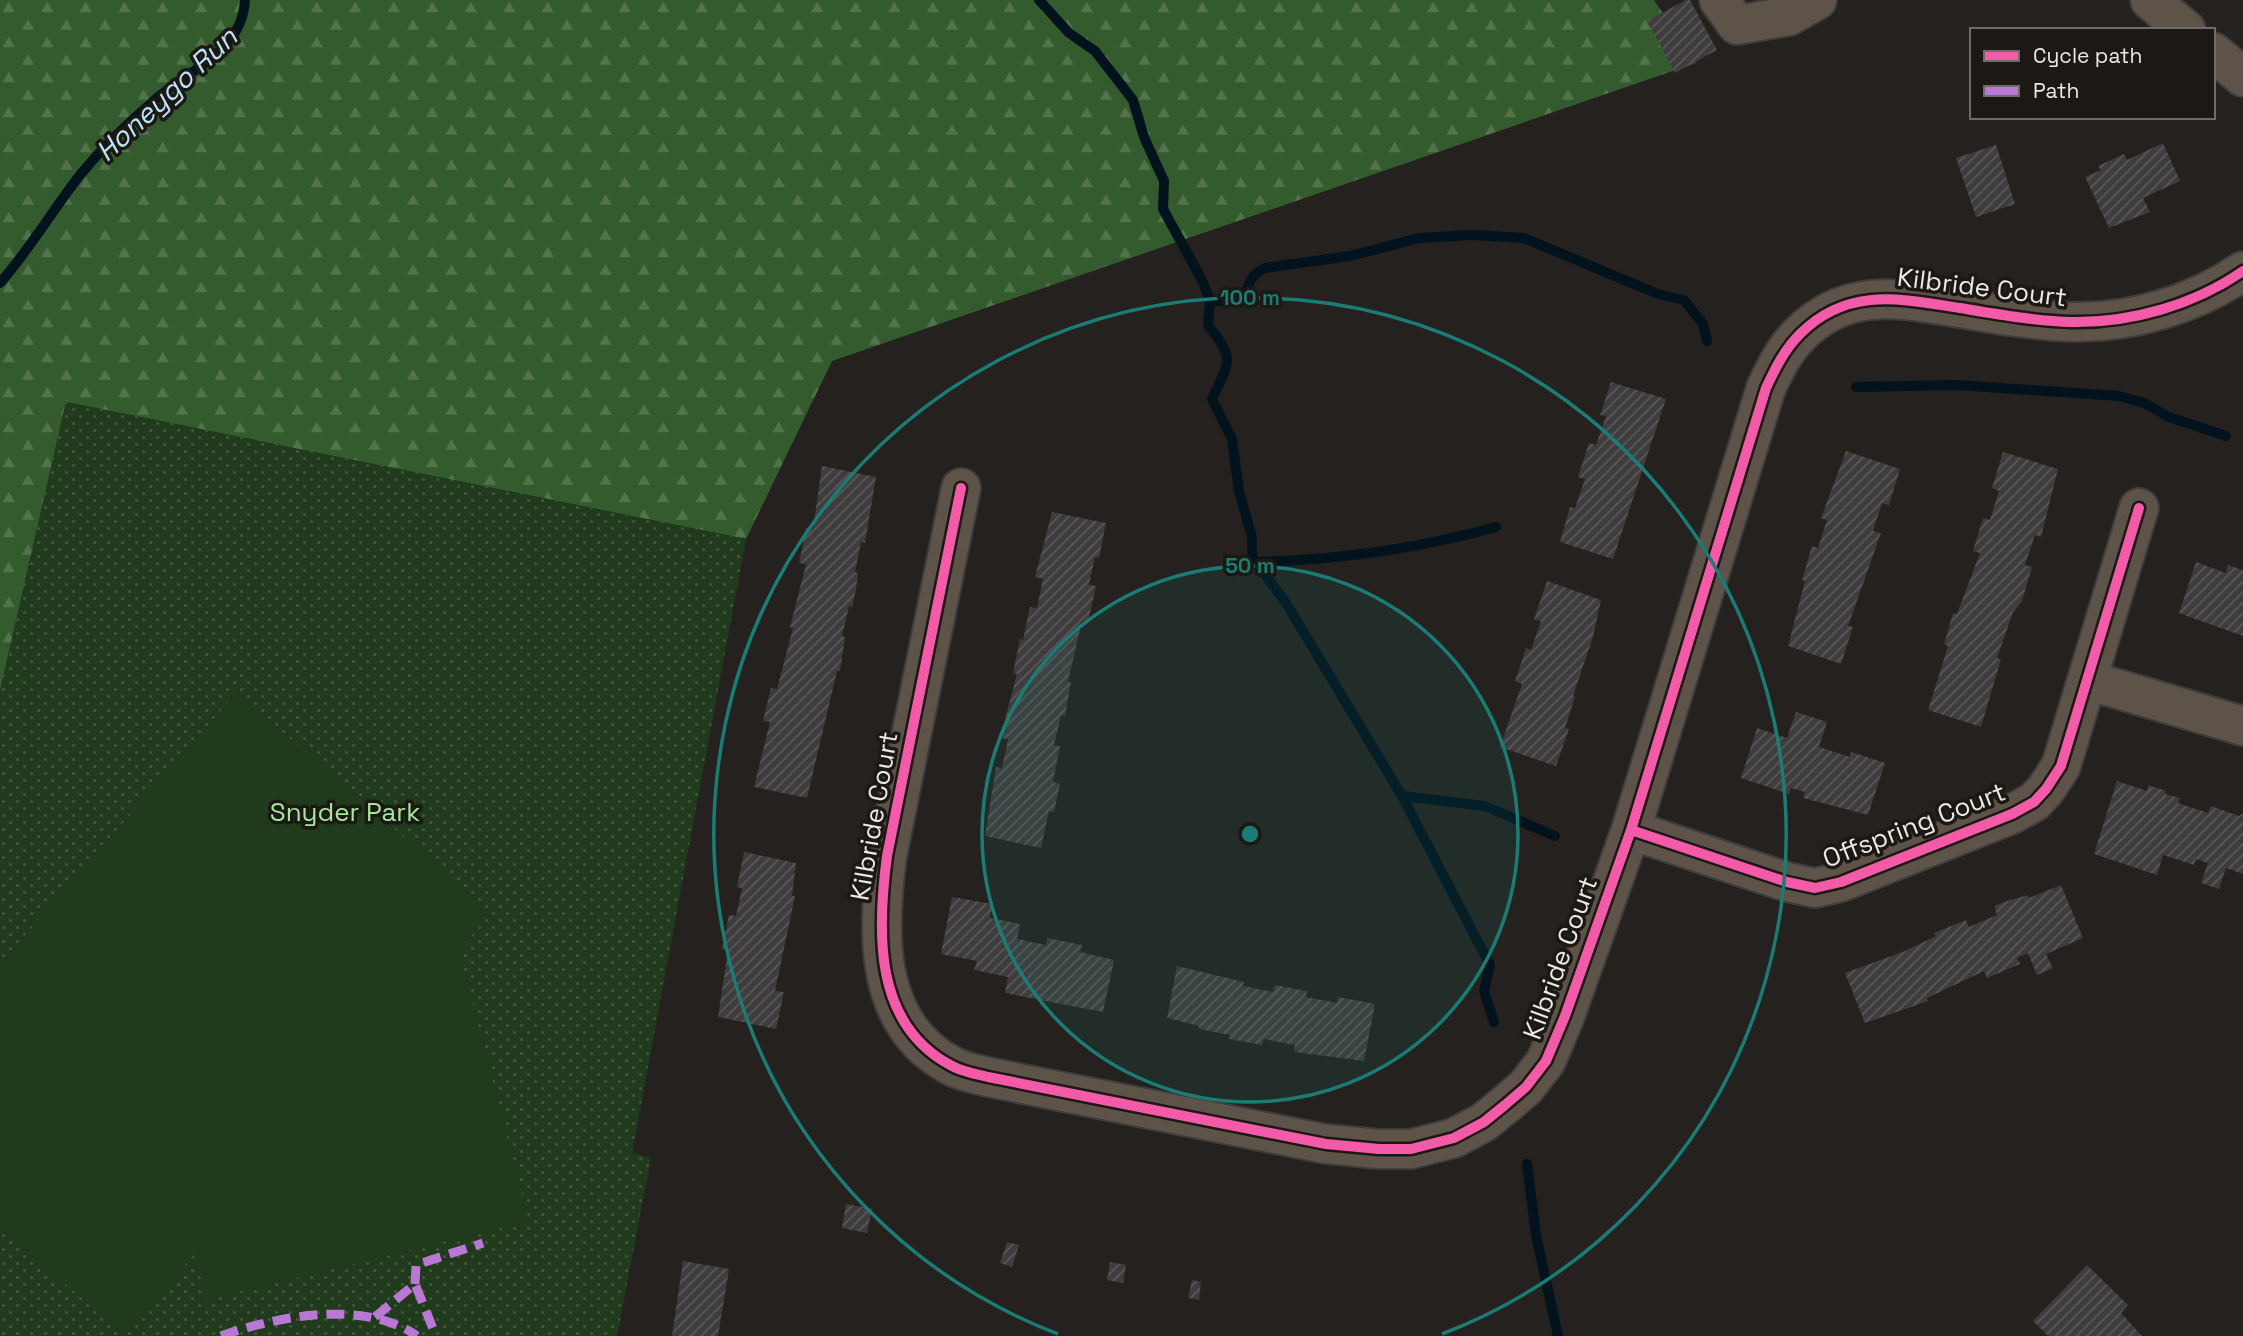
<svg xmlns="http://www.w3.org/2000/svg" width="2243" height="1336" font-family="'Space Grotesk',sans-serif">
	<defs>
		<pattern id="forest-firs" width="22" height="20" patternUnits="userSpaceOnUse" patternTransform="scale(1.75)"><rect width="22" height="20" fill="#345b2d"/><path d="M5 1l3.5 6h-7zM16 11l3.5 6h-7z" fill="#52734b"/></pattern>
		<pattern id="park-dots" width="8" height="8" patternUnits="userSpaceOnUse" patternTransform="scale(1.75)"><rect width="8" height="8" fill="#203a1c"/><path d="M2 2h.1M6 6h.1" fill="none" stroke="#41563d" stroke-width="1.8" stroke-linecap="round"/></pattern>
		<pattern id="building-hatch" width="6" height="6" patternUnits="userSpaceOnUse" patternTransform="scale(1.75)"><rect width="6" height="6" fill="#3e3c3c"/><path d="M-1 1l2-2M0 6l6-6M5 7l2-2" fill="none" stroke="#5a5858"/></pattern>
	</defs>
	<rect width="100%" height="100%" fill="#24211f"/>
	<!-- forest -->
	<path fill="url(#forest-firs)" d="M0,0H1654L1696,63L832,361L746,539L66,402L0,691Z"/>
	<!-- park -->
	<path fill="url(#park-dots)" d="M66,402L746,539L632,1153L651,1158L617,1336H0V691Z"/>
	<!-- pitch -->
	<path fill="#203a1c" d="M237,692L491,913L459,950L529,1221L206,1300L195,1253L124,1335L0,1227V964Z"/>
	<g fill="none" stroke-linecap="round" stroke-linejoin="round">
		<!-- stream -->
		<path stroke="#03131e" stroke-width="10" d="M1039,0L1069,33L1095,51L1133,100L1144,137L1164,181L1163,209L1202,280L1210,300L1208,325C1235,360 1230,360 1212,399L1232,439L1239,491L1252,537V557L1286,603L1402,796L1490,965L1484,991L1494,1022
			M0,283C30,249 52,211 80,175C102,148 130,121 156,99C191,68 242,52 245,0
			M1210,300C1264,307 1233,284 1265,268L1350,256L1419,238L1472,235L1524,238L1658,294L1684,300L1703,324L1707,341
			M1856,387L1957,385L2119,396L2144,403L2169,417L2226,436
			M1255,562C1337,560 1417,549 1496,527
			M1402,796L1485,806L1555,836
			M1527,1164L1536,1235L1558,1336"/>
	</g>
	<!-- building -->
	<path fill="url(#building-hatch)" d="M1686,0H1690L1717,50L1675,73L1647,21Z
		M2163,143L2180,181L2143,198L2150,212L2109,228L2085,177L2101,170L2098,166L2124,154L2127,160Z
		M1996,145L2015,204L1976,217L1956,158Z
		M1611,382L1666,399L1613,559L1560,542L1570,507L1575,508L1585,479L1578,477L1589,443L1596,445L1606,416L1600,415Z
		M1846,451L1900,469L1889,505L1882,503L1873,531L1881,533L1848,626L1853,627L1841,664L1788,646L1805,581L1802,580L1812,546L1818,548L1827,520L1821,518Z
		M2003,452L2058,469L2041,537L2035,535L2025,565L2032,567L2022,601L2013,612L1997,658L2001,659L1981,727L1928,710L1948,646L1944,644L1953,613L1957,614L1980,553L1973,551L1983,518L1990,520L1999,491L1992,488Z
		M822,466L876,477L865,543L861,542L855,572L858,573L856,590L852,607L849,606L842,636L845,637L840,671H837L807,798L754,787L770,722L763,721L771,688L777,689L793,628L790,627L806,564L799,563L806,528L813,529Z
		M1052,512L1106,523L1099,558L1095,557L1089,585L1096,586L1088,622L1082,621L1068,681L1071,682L1065,716L1061,715L1054,745L1060,746L1053,782L1060,784L1054,812L1049,811L1041,848L985,836L996,767L1002,768L1008,739L1000,738L1017,674L1013,673L1020,639L1023,640L1030,607L1037,608L1043,579L1035,577Z
		M2196,562L2226,573L2228,565L2243,570V636L2179,613Z
		M1547,581L1601,600L1593,637L1573,696L1575,697L1565,728L1569,729L1556,766L1500,747L1522,684L1515,681L1526,648L1531,650L1541,621L1534,619Z
		M1796,712L1827,722L1819,747L1850,757L1851,752L1885,763L1868,815L1803,798L1805,792L1791,788L1789,794L1741,778L1757,728L1787,738Z
		M2117,781L2147,791L2148,785L2166,791L2165,794L2180,798L2178,803L2208,813L2211,806L2239,816L2243,813V874L2226,868L2219,889L2201,883L2208,863L2196,859L2194,865L2163,855L2157,875L2094,854Z
		M744,852L796,863L792,896H795L775,991L784,992L776,1029L718,1017L728,950L722,949L729,915L736,916L742,888L737,887Z
		M2061,885L2083,938L2046,954L2053,968L2037,975L2028,953L2017,958L2020,964L1987,978L1984,971L1927,998L1928,1001L1865,1023L1845,973L1905,951L1936,936L1934,933L1966,920L1969,927L1997,915L1994,906L2010,900L2028,895L2029,898Z
		M952,897L992,904L990,918L1020,924L1017,939L1046,945L1047,938L1082,945L1080,952L1114,960L1103,1012L1005,993L1008,977L974,970L977,961L941,954Z
		M1177,966L1244,982L1243,986L1273,992L1275,985L1307,991L1306,997L1337,1003L1338,997L1375,1004L1364,1061L1294,1052L1295,1045L1264,1039L1262,1045L1229,1039L1230,1035L1199,1029V1026L1167,1018Z
		M846,1204L872,1209L867,1233L842,1228Z
		M1007,1242L1019,1245L1012,1267L1000,1263Z
		M683,1261L729,1269L718,1336H672Z
		M1110,1262L1126,1265L1123,1283L1107,1280Z
		M2087,1265L2128,1305L2121,1313L2142,1336H2048L2033,1321Z
		M1192,1280L1201,1282L1199,1300L1188,1298Z"/>
	<g fill="none" stroke-linecap="round" stroke-linejoin="round">
		<defs>
			<path id="minor" d="M1719,0L1737,25L1789,16L1817,0
				M2150,0L2186,30
				M2213,52L2243,77
				M961,488L887,856C877,931 873,1025 952,1066C963,1072 976,1074 988,1077L1326,1144L1379,1149H1411L1454,1138L1484,1122L1505,1105L1526,1087L1546,1061L1565,1016L1631,830L1766,388C1775,369 1784,350 1800,334C1848,286 1901,299 1960,308C1996,314 2035,321 2072,322C2131,323 2194,305 2243,271
				M2087,680L2243,726
				M1631,830L1787,882L1815,888L1841,882L2012,814L2034,802L2046,789L2061,766L2139,508"/>
		</defs>
		<!-- minor casing -->
		<use href="#minor" stroke="#3f3d3c" stroke-width="42"/>
		<!-- minor -->
		<use href="#minor" stroke="#5e5349" stroke-width="38"/>
		<!-- quiet -->
		<path stroke="#ba77d6" stroke-width="9" stroke-dasharray="18 9" stroke-linecap="butt" d="M415,1284L416,1265L483,1243
			M375,1317L415,1284L436,1336
			M221,1336C277,1316 365,1299 417,1336"/>
		<defs>
			<path id="cycleway" d="M961,488L887,856C877,931 873,1025 952,1066C963,1072 976,1074 988,1077L1326,1144L1379,1149H1411L1454,1138L1484,1122L1505,1105L1526,1087L1546,1061L1565,1016L1631,830L1766,388C1775,369 1784,350 1800,334C1848,286 1901,299 1960,308C1996,314 2035,321 2072,322C2131,323 2194,305 2243,271
				M1631,830L1787,882L1815,888L1841,882L2012,814L2034,802L2046,789L2061,766L2139,508"/>
		</defs>
		<!-- cycleway casing -->
		<use href="#cycleway" stroke="#1c1814" stroke-width="15"/>
		<!-- cycleway -->
		<use href="#cycleway" stroke="#f35aa7" stroke-width="10"/>
	</g>
	<!-- distance rings -->
	<circle cx="1250" cy="834" r="268" fill="#1a7c74" fill-opacity=".12"/>
	<g fill="none" stroke="#1a7c74" stroke-width="3.5">
		<circle cx="1250" cy="834" r="268"/>
		<path d="M1058 1334A536 536 0 1 1 1442 1334"/>
	</g>
	<g text-anchor="middle" stroke-width="7" stroke-linejoin="round" paint-order="stroke">
		<!-- street labels -->
		<g font-size="26" fill="#ebe8e5" stroke="#1c1814">
			<text transform="translate(1982 287) rotate(7)" y="9">Kilbride Court</text>
			<text transform="translate(874 816) rotate(-80)" y="9">Kilbride Court</text>
			<text transform="translate(1914 825) rotate(-21)" y="9">Offspring Court</text>
			<text transform="translate(1560 958) rotate(-70)" y="9">Kilbride Court</text>
		</g>
		<!-- park labels -->
		<g font-size="26" fill="#a3e798" stroke="#1c1814">
			<text x="345" y="821">Snyder Park</text>
		</g>
		<!-- water labels -->
		<g font-size="28" font-style="italic" fill="#bce3f8" stroke="#1c1814">
			<text transform="translate(166 94) rotate(-43)" y="10">Honeygo Run</text>
		</g>
	</g>
	<circle cx="1250" cy="834" r="10" fill="#1a7c74" stroke="#1c1814" stroke-width="3.5"/>
	<g font-size="21" text-anchor="middle" font-weight="bold" fill="#1a7c74" stroke="#1c1814" stroke-width="7" stroke-linejoin="round" paint-order="stroke">
		<text x="1250" y="305">100 m</text>
		<text x="1250" y="573">50 m</text>
	</g>
	<!-- legend -->
	<rect x="1970" y="28" width="245" height="91" fill="#1c1814" stroke="#6f6b68" stroke-width="2"/>
	<rect x="1984" y="51" width="35" height="10" fill="#f35aa7" stroke="#6f6b68" stroke-width="2"/>
	<text x="2033" y="63" font-size="21" fill="#ebe8e5">Cycle path</text>
	<rect x="1984" y="86" width="35" height="10" fill="#ba77d6" stroke="#6f6b68" stroke-width="2"/>
	<text x="2033" y="98" font-size="21" fill="#ebe8e5">Path</text>
</svg>
